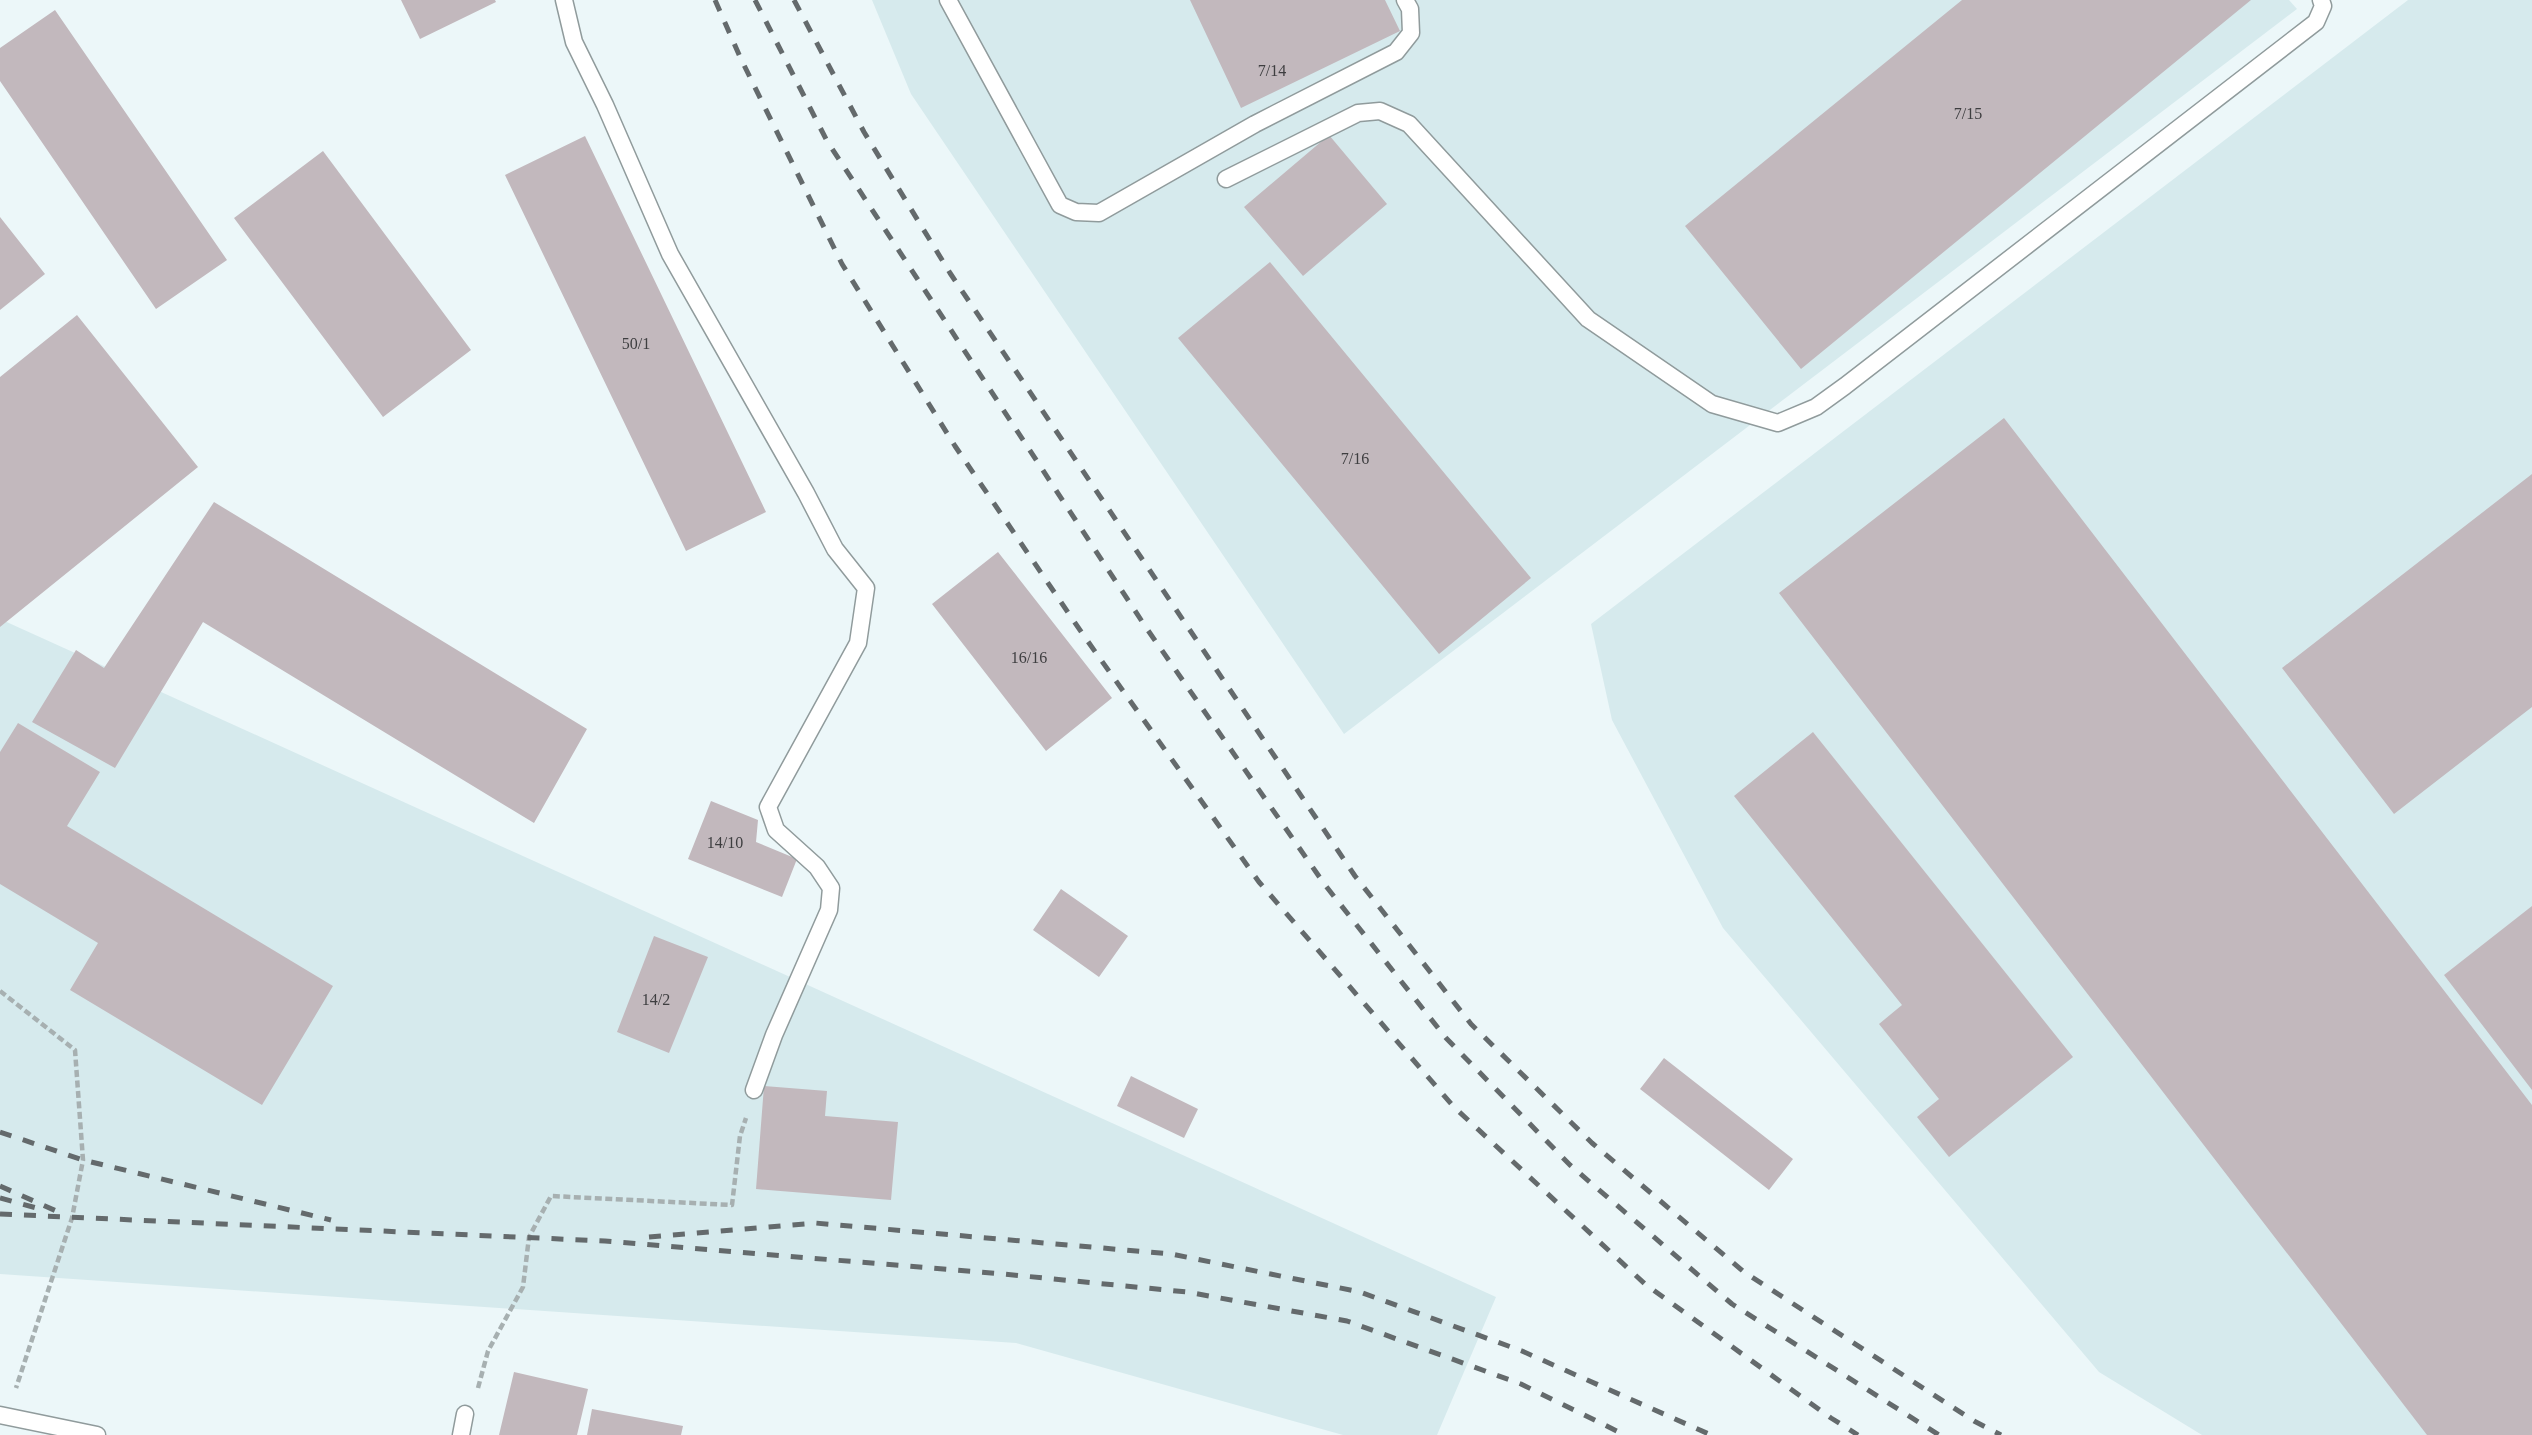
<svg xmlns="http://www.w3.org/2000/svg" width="2532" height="1435" font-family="Georgia,serif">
	<rect width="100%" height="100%" fill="#ecf7f9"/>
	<!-- built -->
	<path fill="#d6eaed" d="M872,0H2289L2297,9L1344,734L911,94Z
		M2408,0H2532V1435H2202L2099,1372L1723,928L1612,720L1591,624Z
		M0,619L1496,1297L1437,1435H1343L1016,1343L0,1274Z"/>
	<!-- building -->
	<path fill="#c2b8bd" d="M401,0H495L496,2L420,39Z
		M1190,0H1385L1400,31L1241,108Z
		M1962,0H2251L1801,369L1685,226Z
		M55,10L227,260L156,309L0,81V48Z
		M1329,135L1387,204L1303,276L1244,207Z
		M585,136L766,512L686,551L505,175Z
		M323,151L471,350L383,417L234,218Z
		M0,217L45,274L0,310Z
		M1270,262L1531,578L1439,654L1178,338Z
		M77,315L198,467L0,627V377Z
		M2004,418L2532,1105V1435H2427L1779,593Z
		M2532,474V707L2394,814L2282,668Z
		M214,502L587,729L534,823L203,622L115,768L32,722L76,650L104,668Z
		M998,552L1112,698L1046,751L932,604Z
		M18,723L100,772L67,826L333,986L262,1105L70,990L98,943L0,884V752Z
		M1813,732L2073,1057L1949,1157L1917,1117L1939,1099L1879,1024L1902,1005L1734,796Z
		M711,801L758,820L756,842L797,859L782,897L688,859Z
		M1061,889L1128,936L1099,977L1033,930Z
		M2532,906V1090L2444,975Z
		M654,936L708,957L669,1053L617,1032Z
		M1664,1058L1793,1159L1769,1190L1640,1089Z
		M1131,1076L1198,1109L1184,1138L1117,1106Z
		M764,1086L827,1091L825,1116L898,1122L891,1200L756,1189Z
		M514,1372L588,1389L577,1435H499Z
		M592,1409L683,1426L681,1435H587Z"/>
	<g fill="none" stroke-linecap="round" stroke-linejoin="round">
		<defs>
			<path id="service" d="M564,0L574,42L605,105L670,254L806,493L835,549L866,588L858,643L768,807L776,830L817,867L831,888L829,910L774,1035L754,1090
				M948,0L1060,205L1076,212L1099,213L1255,124L1396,52L1411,33L1410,9L1405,0
				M1226,179L1358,113L1380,111L1409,124L1588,319L1712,404L1778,423L1816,407L1845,386L2316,22L2323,6L2321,0
				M0,1415L97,1435
				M461,1435L465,1414"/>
		</defs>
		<!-- service casing -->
		<use href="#service" stroke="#909b9c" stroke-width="19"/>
		<!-- path -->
		<path stroke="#a7b0b1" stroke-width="4.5" stroke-dasharray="7 3.5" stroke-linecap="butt" d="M0,991L75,1050L83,1160L72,1218L16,1388
			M478,1388L488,1351L523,1287L529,1237L551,1196L732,1205L740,1136L746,1118"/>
		<!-- service -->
		<use href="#service" stroke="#fff" stroke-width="16"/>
		<!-- rail -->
		<path stroke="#646a6c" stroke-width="5" stroke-dasharray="12 12" stroke-linecap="butt" d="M715,0L741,59L842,264L955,446L1084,636L1259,882L1454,1107L1645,1284L1831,1418L1858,1435
			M755,0L827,141L1145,626L1325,885L1446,1038L1570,1165L1732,1304L1939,1435
			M794,0L864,132L950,273L1355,876L1471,1024L1592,1143L1744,1272L1974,1421L2001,1435
			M0,1132L83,1160L331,1220
			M0,1186L63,1214
			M0,1198L44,1210
			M0,1214L605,1241L1003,1274L1187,1292L1347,1321L1521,1384L1625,1435
			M649,1237L815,1223L1171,1254L1360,1292L1522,1351L1711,1435"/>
	</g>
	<g text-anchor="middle" stroke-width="5" stroke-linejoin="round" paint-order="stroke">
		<!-- number labels -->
		<g font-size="16" fill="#3e3e40">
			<text x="1272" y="76">7/14</text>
			<text x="1968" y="119">7/15</text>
			<text x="636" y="349">50/1</text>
			<text x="1355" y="464">7/16</text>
			<text x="1029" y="663">16/16</text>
			<text x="725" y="848">14/10</text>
			<text x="656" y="1005">14/2</text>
		</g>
	</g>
</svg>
